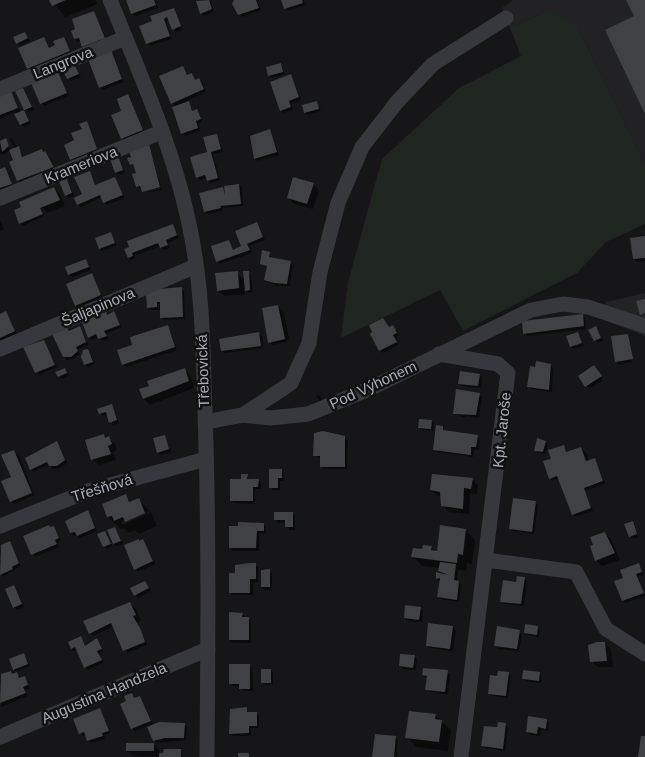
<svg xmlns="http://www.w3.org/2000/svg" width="645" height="757" font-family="Helvetica,sans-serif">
	<rect width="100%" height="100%" fill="#161618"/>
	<!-- built -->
	<path fill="#222225" d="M513,0H645V165L578,27L544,12L510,28L502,8Z
		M645,293V336L602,319L606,302Z"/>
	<!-- green -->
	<path fill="#1e261f" d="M544,12L558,14L578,27L645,165V224L606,242L577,273L463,331L440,290L341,338L348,282L382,159L459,88L521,56L510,28Z"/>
	<!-- shadow -->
	<path fill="#0007" fill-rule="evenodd" d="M51,0H96L98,4L65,17Z
		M128,0H155L158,8L135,16Z
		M203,0L211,1L214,12L204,16L201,13L197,2Z
		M235,0H257L261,10L242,17Z
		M282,0H303L305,5L288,11Z
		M173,9L182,29L176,32L170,20L166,22L172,39L150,46L140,26L153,22Z
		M94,12L107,40L86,49L81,40L78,42L75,39Z
		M25,33L30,41L20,46L17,43Z
		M44,38L50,49L64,38L72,54L31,71L28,68Z
		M110,52L124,82L103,90L100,87Z
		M280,65L285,74L272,78L269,75Z
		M75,67L81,77L71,81L68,78Z
		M183,67L188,76L191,75L196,81L199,80L202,82L206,92L187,101L193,112L197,111L199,114L202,122L198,124L200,131L185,136L174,108L176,107L172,103Z
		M57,73L69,96L44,106L33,84Z
		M291,75L301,100L291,104L293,110L284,113L281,110Z
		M23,89L34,110L28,112L17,92Z
		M11,93L21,112L24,111L26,114L31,124L23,127L15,112L0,119V98Z
		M128,96L145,133L125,141L122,138L123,112Z
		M316,102L321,111L308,115L305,113Z
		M87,123L98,152L74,162L71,159L75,141Z
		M270,131L279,155L258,161L255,158Z
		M217,135L223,152L213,154L220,180L211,183L207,178L199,180L197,177Z
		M11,138L24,157L41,150L52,160L56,170L21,183L18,181L10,150L5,154H0V143L6,140L11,151L16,149L12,144L10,139Z
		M148,146L161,186L143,191L137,186L138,174L135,166L131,164Z
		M118,158L125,173L119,175L116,172Z
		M5,168L12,187L0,192V170Z
		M89,172L96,186L115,178L125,198L107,205L102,197L81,207L78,204L83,195Z
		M66,179L74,196L69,198L66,196Z
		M313,184L319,190L313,209L294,204L288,198Z
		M239,185L242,188L243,206L222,208V211L208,214L205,212L223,189L226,192Z
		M54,188L60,194L65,206L47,213L40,206L44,216L23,226L20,223Z
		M162,188V190L144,193Z
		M0,220L4,229L0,231Z
		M257,223L265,240L249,246L252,253L220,264L212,247L229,241L234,251L243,247Z
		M172,225L179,238L168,243L170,248L164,250L161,246L134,256L135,259L131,260L129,258L126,250Z
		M111,233L117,246L102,251L100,248Z
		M645,238V261L637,262L634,259Z
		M269,253L271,259L290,262L293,265L290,286H277L266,279L268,267L261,264Z
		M85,260L91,270L72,277L69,274Z
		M248,272L251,275L253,292L249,293L244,288L245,294L224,296L218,290L237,273L245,281Z
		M91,275L103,298L79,308L76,305Z
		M181,288L184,291L185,319L164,320L162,318L161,310H151L148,307L147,295Z
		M278,306L284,313L289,339H286L287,342L272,345L270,342Z
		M6,312L17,334L0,341V315Z
		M106,313L108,315L114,313L122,327L106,334L108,339L102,341L99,337L92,340L89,337Z
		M582,316L585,318L586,329L527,336L524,333Z
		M168,327L177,350L126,367L123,364L134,346Z
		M393,327L399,336L394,338L398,345L383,353L372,334Z
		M79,328L88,345L77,350L80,354L74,359L67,360L64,357L67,329L70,332Z
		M596,328L603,341L598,343L590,330Z
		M578,333L584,346L574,349L571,347Z
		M259,334L262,336L263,348L225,353L222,351Z
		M628,335L632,362L619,365L617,362L612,337Z
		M44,342L57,367L39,375L25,348Z
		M88,350L95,364L88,367L85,364Z
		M550,365L553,368L552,392L531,389L529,387L536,368Z
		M65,369L69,376L62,379L59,377Z
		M185,370L191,376L194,388L150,405L144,399Z
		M597,370L603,380L589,389L580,377Z
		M480,375L482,377L481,388L462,386L460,383Z
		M318,394L323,400L321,402L316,396Z
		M479,394L482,397L479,418L465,416V418L454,414Z
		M112,405L119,423L113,425L108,414L103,416L100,413Z
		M431,421L434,424V431L422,430L419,428Z
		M443,427L445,432L477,437L480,439L479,450H474L473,457L437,452L434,449Z
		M329,432L348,440L347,469H324L321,466V459L315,456Z
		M104,435L115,444L117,450L113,452L116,460L99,465L92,459Z
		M164,436L171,452L160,455L158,452Z
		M56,442L67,463L60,468L53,469L50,464L33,472L31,469Z
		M546,442L548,445L546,454L538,453L536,451Z
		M563,446L567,453L581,448L587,454L589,461L595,459L605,484L585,491L593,511L575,517L559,478L553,481L550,478L553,459Z
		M13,451L20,457L34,495L14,504L11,501Z
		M281,470L284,473V481H280V490H273L270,487Z
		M247,476L250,480H258L261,483V489H255V504L234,503L231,501Z
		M472,479L478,485L477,494L470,493L469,514L449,512L442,505V497L438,496L431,490Z
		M126,496L131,502L138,499L151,512L157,526L139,534L135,530L128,533L124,528L121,529L108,517ZM149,511L150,513L122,525L121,522Z
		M535,502L538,505L534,534L513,531L510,528Z
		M88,511L97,531L80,538L77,535L74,536L71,533Z
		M292,513L295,516V530H289L286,522L278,523L276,520Z
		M632,522L639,537L633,539L626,525Z
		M263,524L266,527V533H259V551H233L231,548Z
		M54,527L61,541L57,542L59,547L35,557L25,537Z
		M115,528L123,544L116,546L111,541Z
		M466,530L475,540L472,564L467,563L466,571L458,570L457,581L461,585L459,602L441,599L438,597L440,582L437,579V573L441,572V568L422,566L413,556L431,547L437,553Z
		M105,532L113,547L107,549L99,534Z
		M605,533L611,539L620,560L602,566L596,560Z
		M143,540L155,564L138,572L135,569Z
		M10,543L21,566L3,577L0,573V550Z
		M639,564L644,575L638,577L645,596L626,603L623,601L625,579Z
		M255,565L258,567V582H253V595H233L230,592L236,575Z
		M269,571L272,573V590H265L262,587Z
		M524,578L527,581L524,606L504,604L501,601Z
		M145,582L151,591L138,598L135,595Z
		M14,586L24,607L17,610L14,607Z
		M130,603L136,609L141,621L137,623L147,645L127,653L114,626L93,636L90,633Z
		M420,608L423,610L422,622L408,621L405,618Z
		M242,614L251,621V643H233L230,640Z
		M453,627L456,630L453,651L430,648L427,646Z
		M537,627L540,630L539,637L528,635L525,632Z
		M519,631L522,634L519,651L498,649L495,646Z
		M80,637L86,646L96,640L99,642L103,652L99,654L103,663L88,670L85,667L77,650L74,651L72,648Z
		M604,643L611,649L613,667H598L591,661Z
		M24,654L30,666L17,672L14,669Z
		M414,656L417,659L416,670L403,669L400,666Z
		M249,665L252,668L253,691H243L240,687L233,686L231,684Z
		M270,670L273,673V685H265L262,682Z
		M10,672L13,675L17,673L20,679L24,677L30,688L25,690L28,696L1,707L0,680Z
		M447,672L450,674L448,694L429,692L426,689L428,678L424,675Z
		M539,673L542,676L541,683L526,681L523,679Z
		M508,674L511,676L508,698L492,696L489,693L499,678Z
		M132,695L135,699L139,697L142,700L153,724L135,731L132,728Z
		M99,709L110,733L104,735L105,739L91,743L86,735L83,736L80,733Z
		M246,709L249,713H256L259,716V728H251V736H233L230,733Z
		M435,715L451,730L448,751L416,747L407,737Z
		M546,720L549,723L548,731L541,729L540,736L530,735L528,732Z
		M184,724L187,727L186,740L157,743L154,740Z
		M505,724L508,727L505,751L485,748L483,746L498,728Z
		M396,738L398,740L396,757H373Z
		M153,744L160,750V754L180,750L183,757L133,756L127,750Z"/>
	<!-- building -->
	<path fill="#404145" d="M49,0H66L52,6Z
		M126,0H154L156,5L131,14Z
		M209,0L212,9L200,14L196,1Z
		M234,0H256L259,8L238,15L232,4Z
		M281,0H302L303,3L284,9Z
		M626,0H645V114L605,30L634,16Z
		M174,8L181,26L172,30L167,17L164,19L170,36L146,44L139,26L152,21L150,16Z
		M94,11L105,38L82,47L79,38L74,39L71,31L75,29L72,19Z
		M25,32L28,38L16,44L13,37Z
		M44,37L49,48L55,45L53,41L64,37L70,51L27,69L18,48Z
		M111,50L122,79L99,88L88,59Z
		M281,63L283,72L268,76L266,67Z
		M75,66L79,74L67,79L63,71Z
		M183,66L187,75L192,73L195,80L199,78L204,89L171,104L159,76Z
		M58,72L67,93L40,104L31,83Z
		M291,74L299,97L289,101L291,107L280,111L270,82Z
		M23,88L32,107L24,110L15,91Z
		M11,91L18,108L0,115V96Z
		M128,94L143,130L121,139L111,115L121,111L117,99Z
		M189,101L192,111L197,109L201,119L196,121L198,128L181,134L172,107Z
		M317,101L319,109L304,113L302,105Z
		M24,110L29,121L20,125L14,114Z
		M87,121L97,149L70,160L64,145L74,140L71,133L82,129L79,124Z
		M270,129L277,152L254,159L250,136Z
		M217,134L221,149L211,152L218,178L207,181L205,175L196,178L190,157L207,152L203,137Z
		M6,138L9,146L2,152L0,141Z
		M149,144L160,187L142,192L140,186L136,187L132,174L136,173L133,164L130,165L127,158L131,157L129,152Z
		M19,146L22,157L42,149L43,152L45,151L54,167L17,181L9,162L13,160L9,150Z
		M118,156L123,170L115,173L110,159Z
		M5,167L12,184L0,188V169Z
		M90,171L95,185L115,177L123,195L103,203L100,195L77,205L74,198L82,194L74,177Z
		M66,177L72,193L65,196L59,181Z
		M293,177L314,183L307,204L287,198Z
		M239,184L241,204L220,206L221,208L204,212L199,193L223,187L225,195L224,186Z
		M54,187L60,200L40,208L43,214L19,224L14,210L21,207L19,202Z
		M257,222L263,237L247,244L250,250L216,262L211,246L229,240L233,250L241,246L235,231Z
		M173,224L177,235L166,240L168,245L160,248L158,243L132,253L133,256L128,258L124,249L129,247L127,241Z
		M111,232L115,243L99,249L95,238Z
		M645,236V258L633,259L630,238Z
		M262,250L270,252L269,257L291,261L287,284L274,283L264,280L267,266L260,264Z
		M86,259L89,267L68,275L65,267Z
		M238,271L239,288L217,291L215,273Z
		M243,271H249L250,290L245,291Z
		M92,273L101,295L75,306L66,284Z
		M182,287L183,317L160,318V302H157V307L147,308L146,294L159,289Z
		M645,299V313L640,315L636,301Z
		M278,305L285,339L268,343L262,308Z
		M6,311L15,331L0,338V314Z
		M106,311L107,315L114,311L120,325L104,331L107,336L98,339L96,334L88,338L82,322Z
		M583,314L584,326L523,334L522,321Z
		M383,318L389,327L393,325L397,333L393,335L397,342L379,351L370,334L372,332L369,325Z
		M168,325L175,347L122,365L117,350L132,345L130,337Z
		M80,326L86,342L76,347L78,351L71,357H63L52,334L67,328L69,331Z
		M596,326L601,338L594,341L588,330Z
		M259,332L261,346L221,351L219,339Z
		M578,332L582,343L570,347L566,336Z
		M628,334L633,359L615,362L611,336Z
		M44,340L55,365L35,373L23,347Z
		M88,349L93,362L84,365L81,357L83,350Z
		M536,361L551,364L549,390L527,387L530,366L535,367Z
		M594,365L602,376L585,387L578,376Z
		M65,368L67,373L58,377L55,372Z
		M185,368L189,381L143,399L139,389L149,386L147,381Z
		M460,371L480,374L478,386L458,384Z
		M456,389L480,393L476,415L453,414Z
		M112,404L117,420L109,423L106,412L99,414L97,409Z
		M419,419L432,420L431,429L418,428Z
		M436,425L443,426V430L478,435L476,447H471V455L433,450Z
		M323,431L345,436V467H320V456H313L314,433Z
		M104,434L105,438L109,436L112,444L108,446L111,454L91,460L85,440Z
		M165,435L169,449L157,453L153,438Z
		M537,438L546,441L543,452L534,451Z
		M57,441L65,460L57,466H49L47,462L30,470L25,458Z
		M564,445L566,452L581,447L586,461L595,458L603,481L584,488L591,508L572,515L557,476L549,479L543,461L551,459L548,450Z
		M14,450L32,493L10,502L1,481L11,477L1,455Z
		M269,469H282V478H278V488H269Z
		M241,474H248L247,479H259L258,487H253V501H230V479H241Z
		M432,474L473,478L471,489L464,488L463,509L441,506L440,492L430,490Z
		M126,494L129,502L139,498L145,513L125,522L123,517L114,521L112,516L107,517L102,504Z
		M513,498L536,501L532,532L509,529Z
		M88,510L95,528L77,536L75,532L70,533L65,521Z
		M274,512H293V527H285V520H274Z
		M633,521L637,534L629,537L624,524Z
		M238,522L264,523V531H257L256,548H229V526H238Z
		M49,525L50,527L54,526L59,538L55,540L57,544L31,555L23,536Z
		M440,525L466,529L463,555L458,554L457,563L411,557L413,548L422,549L423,545L432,546L431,550L437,551Z
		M115,527L121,541L113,544L107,530Z
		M105,531L111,544L103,547L97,534Z
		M605,532L615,553L595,561L590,546L593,545L590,537Z
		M139,539V541L143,539L153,561L134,570L124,545Z
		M10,541L19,563L12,567L13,569L0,575L1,545Z
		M440,562L456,564L454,580L459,581L457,600L437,597L440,578L436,579V572L448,575L438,571Z
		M250,563H256V579H250V593H229V573H235V565Z
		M639,563L642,572L636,574L644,593L622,601L614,581L623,578L620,570Z
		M270,569V587H261V570Z
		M517,576L525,577L521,604L500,602L503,580L516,582Z
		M145,581L149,588L134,596L130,588Z
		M14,585L22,604L13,608L5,589Z
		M130,602L136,615L133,616L141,630L145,642L123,651L111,623L89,634L83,621Z
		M405,605L421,607L419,620L404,618Z
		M229,612L243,613L242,617H249V640H229Z
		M428,623L453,626L450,649L426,646Z
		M525,624L538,626L537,635L524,633Z
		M497,626L520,630L517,649L494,646Z
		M81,636L85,646L97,638L102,649L97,651L102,660L84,668L75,647L71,649L68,642Z
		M597,642H605L607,661L590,662L588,645Z
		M24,653L28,664L13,670L9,659Z
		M400,654L415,655L413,668L399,666Z
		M229,664H250V689H239V684H229Z
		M423,668L448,670L445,692L425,690L427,676L422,675Z
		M261,669H271V683H261Z
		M523,670L540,672L539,681L522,679Z
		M11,671L12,674L17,672L19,678L25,676L28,685L23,687L26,693L0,703L1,674Z
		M498,671L509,672L506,696L488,694L490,675L497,676Z
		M132,693L134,698L140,696L151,721L131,729L120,704L126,701L124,696Z
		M247,707V712H257V726H249V733L229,734L230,709Z
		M100,708L109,731L102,733L103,736L87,741L84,732L79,734L73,719Z
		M409,711L436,714L435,719L442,720L439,742L405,738Z
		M528,716L547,719L546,729L538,727L537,734L526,732Z
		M159,722L185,723L184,738H165L153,741L147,727Z
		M498,722L506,723L503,749L481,746L484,726L497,727Z
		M375,734L396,736L394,757H372Z
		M641,736H645V757H638Z
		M126,743H154V751H126Z
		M164,749H181V757H159V753H163Z
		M238,753H249V757H238Z"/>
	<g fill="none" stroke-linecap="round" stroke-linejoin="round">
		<!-- street -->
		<path stroke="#37383d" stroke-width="15" d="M110,0C141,76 176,154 191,234C203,293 203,353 205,412C209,527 208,642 207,757
			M0,89L125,38
			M0,198L161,132
			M0,349L196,266
			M439,354L498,364L508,373L461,757
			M243,415L291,383L309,343L320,272L338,203L362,147L397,102L433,64L506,18
			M205,422L243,415L271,418L308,414L369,389L531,310L563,304L588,307L645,326
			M0,526L88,491L206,459
			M486,560L576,572L606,629L645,654
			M0,737L208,649"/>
	</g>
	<g text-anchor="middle" stroke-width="5" stroke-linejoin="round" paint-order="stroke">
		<!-- street labels -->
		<g font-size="15" fill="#a8adb8" stroke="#111113">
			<text transform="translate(63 63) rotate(-22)" y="5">Langrova</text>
			<text transform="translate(81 165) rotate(-22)" y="5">Krameriova</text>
			<text transform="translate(98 307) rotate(-23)" y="5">Šaljapinova</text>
			<text transform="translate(203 371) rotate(-92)" y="5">Třebovická</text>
			<text transform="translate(373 385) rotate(-25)" y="5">Pod Výhonem</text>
			<text transform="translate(502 430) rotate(-84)" y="5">Kpt. Jaroše</text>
			<text transform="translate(102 488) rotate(-17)" y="5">Třešňová</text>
			<text transform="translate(104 693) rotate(-23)" y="5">Augustina Handzela</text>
		</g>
	</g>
</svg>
